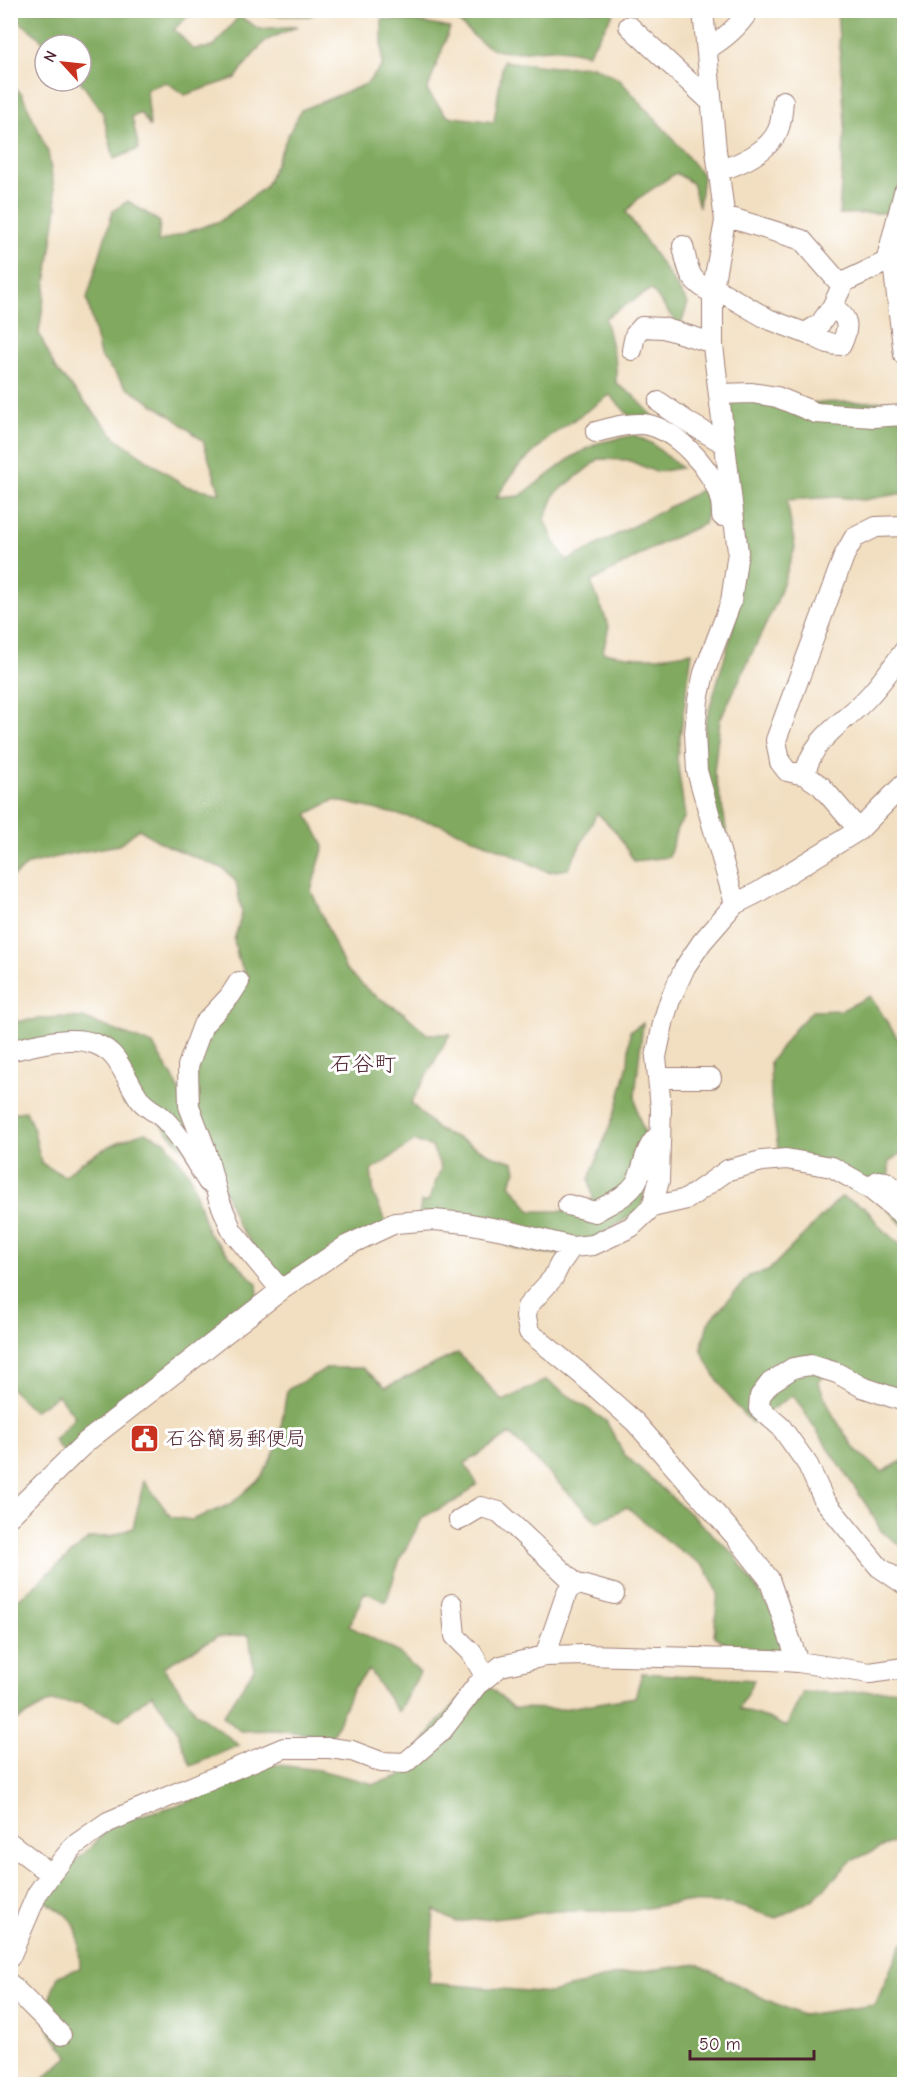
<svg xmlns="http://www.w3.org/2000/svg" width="915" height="2095" font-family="'Comic Neue','Klee One',sans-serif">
	<rect width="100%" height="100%" fill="#fff"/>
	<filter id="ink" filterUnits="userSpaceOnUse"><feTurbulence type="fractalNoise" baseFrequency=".0167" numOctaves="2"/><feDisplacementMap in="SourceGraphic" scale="12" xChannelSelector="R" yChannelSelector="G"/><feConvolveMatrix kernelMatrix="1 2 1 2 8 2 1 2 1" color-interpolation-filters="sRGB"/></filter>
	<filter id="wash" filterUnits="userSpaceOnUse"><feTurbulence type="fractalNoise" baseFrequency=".008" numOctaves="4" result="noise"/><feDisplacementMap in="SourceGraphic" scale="24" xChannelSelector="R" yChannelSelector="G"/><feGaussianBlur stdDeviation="1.35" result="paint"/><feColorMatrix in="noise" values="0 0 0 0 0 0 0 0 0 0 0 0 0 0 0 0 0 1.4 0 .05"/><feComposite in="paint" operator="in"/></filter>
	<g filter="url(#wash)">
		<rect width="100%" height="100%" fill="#f2dfc1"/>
		<!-- forest -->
		<path fill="#81aa60" stroke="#666446" stroke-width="1.5" d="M10,11H194L174,29L193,49L213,47L239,16L259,29L298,26L265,41L244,66L236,78L185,95L166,82L147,89L150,127L141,113L132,117L139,149L114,159L103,113L80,81L81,45H47L34,33L11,15Z
			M256,11V10L319,11L310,16L251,15Z
			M444,11H615L588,54C577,52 566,49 556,49C534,48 512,57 491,48C473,40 461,20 444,11Z
			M837,11H904V209L890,213L839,214L845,124Z
			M382,19L413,21L450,28L427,91L447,116L494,122L503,61L555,67L593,66L619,79L674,140L703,176L699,207L692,183L676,173L639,198L626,212L688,303L680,328L651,289L605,318L616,364V383L634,396L682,447L635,422L610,395L552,435L516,469L496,498L520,496L572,457L598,443L634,435L651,443L681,468L656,472L628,460L599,459L555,494L545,519L554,541L567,561L703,489L709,506L704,524L662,543L591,582L609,626L603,652C639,659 655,659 692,652L677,758L685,817L677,828L669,857L634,861L616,832L597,813L568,869L548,872L507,852L439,824L334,800L307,814L324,846L311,890L345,968L371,993L404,1013L427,1034H450L411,1103L438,1130L460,1139L491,1155L514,1162L516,1171L510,1184L531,1211H589L593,1197L589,1179L617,1107L628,1063L630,1031L643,1023L635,1096L638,1115L652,1152L650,1176L640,1210L568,1255L526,1251L508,1246L500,1229L419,1217L421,1202H428L441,1168L432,1147L415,1141L371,1171L374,1195L387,1225L280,1281L237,1224L192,1104L191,1075L208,1025L248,979L238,959L234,940L242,913L236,882L224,869L163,844L139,829L119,845L69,854L29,864L11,878L10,83L22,94L48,152L57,207L39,333L55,368L116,438L185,486L220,493L203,441L170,415L127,388L100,356L87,298L113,211L128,201L160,222L158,242L220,221L266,186L288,135L301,110L366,84L382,66Z
			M721,383L795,403L904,401V493L863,500L838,497L787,500L795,548L777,601L720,720L714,772L724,815L731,868L700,767L706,721L732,632L742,553Z
			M870,996L904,1048V1151L889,1162V1179L904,1190V1227L891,1212L871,1196L820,1177L778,1148L771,1097L770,1062L793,1031L812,1011L842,1010Z
			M59,1017L83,1018L153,1045L177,1084L204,1171L157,1120L124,1104L114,1061L91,1055L73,1045L11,1058V1022Z
			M26,1111L34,1130L41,1163L64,1176C88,1155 114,1142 145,1132L165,1141L190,1175L208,1233L257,1284L258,1295L64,1454L54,1440L75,1417L58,1395L34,1411L11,1389L10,1113Z
			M841,1197L865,1207L881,1228L904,1248V1405L829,1372L818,1382L833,1415L854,1448L882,1472L904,1460V1499L898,1505L904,1515V1548L881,1531L869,1509L793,1395L752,1423C729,1401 714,1378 701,1349L708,1323L749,1276L768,1271Z
			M458,1353L503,1401L546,1380L606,1421L624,1454L733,1553L775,1616L782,1650L741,1653L714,1636L718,1592L705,1567L668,1542L627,1507L597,1522L510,1434L465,1463L477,1484L459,1499L423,1517L400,1559L386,1602L365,1592L349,1626L398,1652L420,1673L398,1712L369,1670L353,1688L332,1737L276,1730L240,1731L223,1716L254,1669L249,1635L217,1637L163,1667L196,1712L239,1745L191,1766L175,1726L152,1694L120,1720L79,1703L50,1702L16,1721L10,1717V1598L16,1601L90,1538L111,1536L133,1528L144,1480L171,1517L192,1520L231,1504L262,1476L278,1445L287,1390L327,1368H363L386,1387Z
			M642,1673L754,1680L739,1709L770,1719L786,1727L803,1692L837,1693L904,1689V1837L851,1861L814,1899L777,1918L731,1904L680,1902L631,1911H557L456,1922L434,1910L429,1983L551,1993L619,1974L698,1964L765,1999L802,2015L875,2005L901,1945L904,1943V2084H37L69,2056L51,2034L44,2013L58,1976L80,1968C78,1924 80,1922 42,1899L54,1880L90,1848L114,1823L185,1803L228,1784L262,1763L319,1770L374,1784L400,1776L437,1723L471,1688H491L513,1708L562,1709L635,1697Z"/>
	</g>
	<g filter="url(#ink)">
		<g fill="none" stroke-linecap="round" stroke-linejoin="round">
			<defs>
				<path id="minor" d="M703,10L716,150L725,221L713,287V346L738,552L731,602L704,673L698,700L695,733L697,771L735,904
					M629,26L712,103
					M707,49C724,39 738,28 749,10
					M720,170C741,164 769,151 778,130C782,121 782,110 783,101
					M725,216L802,240L842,286
					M683,246C689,273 688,279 713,294
					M886,262L904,192
					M893,263L904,355
					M713,287L768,319L805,333L820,324L832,307L844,282L886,262L904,263
					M805,333C817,337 829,346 841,345C849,328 850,317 832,307
					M632,350L635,335L642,327L663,328L713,343
					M719,394L752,393L777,397L816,413L873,417L904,415
					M659,402L689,423L725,444
					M596,432C611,428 626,423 642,424C673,426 713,469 720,498C722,504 722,510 722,516
					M805,775C812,737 845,723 869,696C882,682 893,666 904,651
					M859,830L821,786L805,775L787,771L780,762L776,740L844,556L854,538L876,527L904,526
					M239,982L230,996L203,1025L188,1066L189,1106L205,1148L218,1197L232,1231L281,1290
					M10,1051C42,1043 91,1028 115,1058C125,1071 131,1088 141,1101C147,1108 156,1112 163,1118C182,1137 194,1160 208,1182
					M658,1078H711
					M869,1188L878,1181L886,1182L904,1196
					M568,1205L595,1212C608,1204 626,1197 635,1184C646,1167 642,1150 660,1134
					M652,1207L687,1199L728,1170L762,1161L786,1159L832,1167L869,1188L904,1216
					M572,1247L560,1264L553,1278L527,1307L526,1317L529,1332L581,1374L635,1422L736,1537L769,1579L798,1662
					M904,1401L862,1387L837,1373L811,1365L793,1368L770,1383L760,1396L759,1408L781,1427L808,1465L824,1500L879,1567L904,1584
					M10,1516L86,1442L281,1290L346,1246L395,1223L434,1220L466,1223L508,1231L572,1247L593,1245L631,1227L652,1207L659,1181L661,1108L656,1057L664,1019L670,1000L685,967L702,942L735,904L757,893L859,830L904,784
					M459,1520L481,1507L499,1512L575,1583
					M452,1604L455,1636L472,1653L486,1678
					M545,1656L567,1592L575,1583L614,1594
					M10,1843L51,1874
					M10,1957L37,1894L51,1874L75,1845L108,1822L284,1748H330L352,1751L381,1762L405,1763L441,1732L477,1685L501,1666L545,1656L585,1655L771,1660L798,1662L870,1673L904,1668
					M10,1984L61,2035"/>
			</defs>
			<!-- minor casing -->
			<use href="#minor" stroke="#9e7f76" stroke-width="22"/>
			<!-- minor -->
			<use href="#minor" stroke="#fff" stroke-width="20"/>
		</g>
	</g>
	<!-- icons -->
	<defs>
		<symbol id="civic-square" viewBox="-11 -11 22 22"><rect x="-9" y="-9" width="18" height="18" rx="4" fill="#c8321e" stroke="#fff"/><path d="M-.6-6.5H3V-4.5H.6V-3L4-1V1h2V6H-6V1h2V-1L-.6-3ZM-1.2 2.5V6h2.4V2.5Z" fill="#fff"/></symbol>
	</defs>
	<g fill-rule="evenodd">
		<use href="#civic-square" x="128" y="1422" width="33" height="33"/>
	</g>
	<g text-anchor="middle" stroke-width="6" stroke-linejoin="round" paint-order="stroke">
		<!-- poi labels -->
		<g font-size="20" fill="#4a1f2b" stroke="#fff" text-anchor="start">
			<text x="166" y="1445">石谷簡易郵便局</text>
		</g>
		<!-- quarter labels -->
		<g font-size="22" fill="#4a1f2b" stroke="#fff">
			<text x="363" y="1071">石谷町</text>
		</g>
	</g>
	<!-- margin -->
	<rect width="915" height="2095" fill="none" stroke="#fff" stroke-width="36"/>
	<!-- north arrow -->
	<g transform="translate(63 63) rotate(297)"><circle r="28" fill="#ffffff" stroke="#b7a5aa" stroke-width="1.5"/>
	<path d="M0-4.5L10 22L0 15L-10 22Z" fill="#c8321e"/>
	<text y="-9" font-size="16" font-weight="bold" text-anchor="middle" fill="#4a1f2b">N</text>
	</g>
	<!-- scale -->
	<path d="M690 2050v9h124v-9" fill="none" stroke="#4a1f2b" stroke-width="3"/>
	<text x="699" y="2050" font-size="18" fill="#4a1f2b" stroke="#ffffff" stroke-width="4.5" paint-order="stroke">50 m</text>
</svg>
